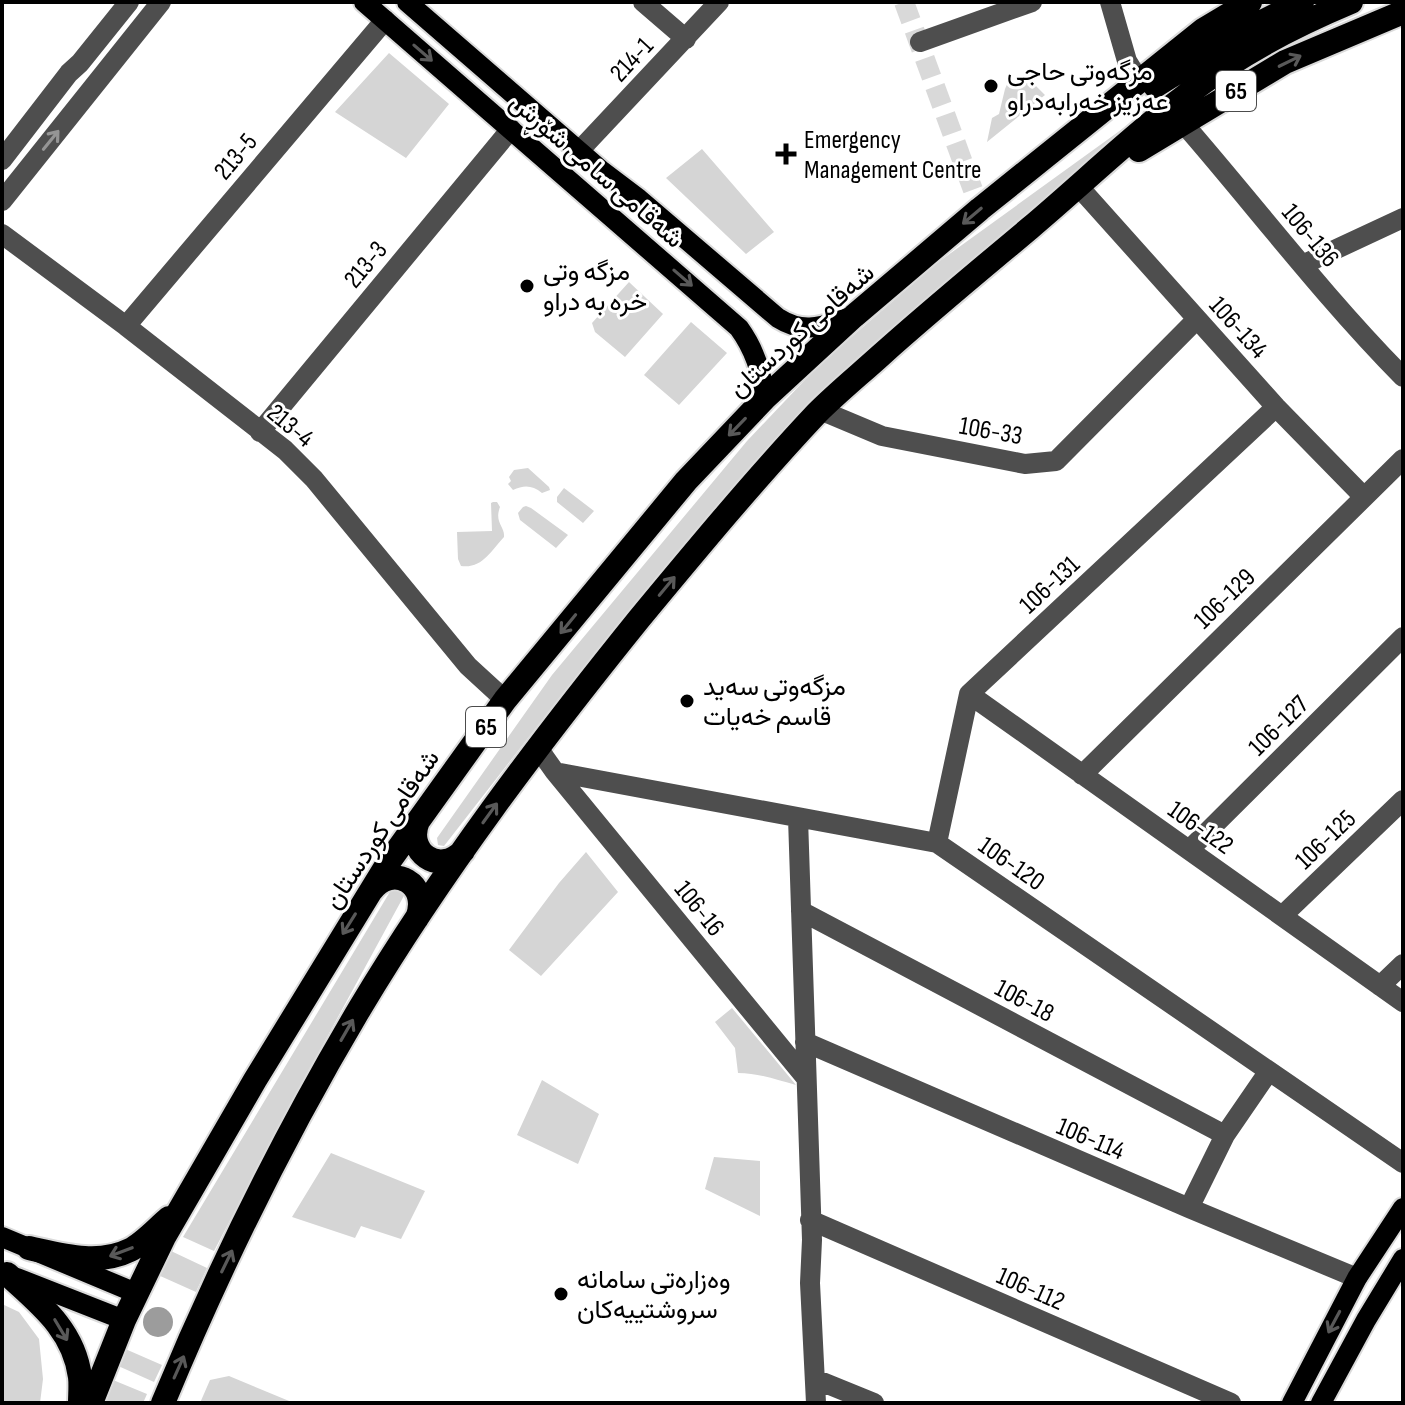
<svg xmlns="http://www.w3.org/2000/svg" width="1405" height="1405" font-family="'Sofia Sans Condensed',Vazirmatn,sans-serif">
	<rect width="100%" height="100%" fill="#fff"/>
	<!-- green -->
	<path fill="#d5d5d5" d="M389,53L449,104L406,158L335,112Z
		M1009,80L1034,84L1045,95L987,142L992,118L999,114L1005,89Z
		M1143,114L833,380L758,458L567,688L444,846L438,845L437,838L552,675L747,441L819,365L937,263Z
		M702,149L774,232L746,254L666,178Z
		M629,282L663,314L625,357L595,332L592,323Z
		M691,322L727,353L679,405L644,375Z
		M528,468L549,487L550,490L542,493C532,485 524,485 513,490L508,484L511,481L509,477L514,470Z
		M564,488L594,511L583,523L557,502V497Z
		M493,502H497L500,507C494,523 505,526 504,537C491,551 482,569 461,566L458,559L457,532L492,531L491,503Z
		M526,506L531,508L568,535L556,548L520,520L518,513L523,507Z
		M586,852L618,892L541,976L509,950L559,883Z
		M394,885L406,892L295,1096L214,1251L183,1237Z
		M732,1008L796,1085C777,1080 758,1073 738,1073L735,1048L715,1022Z
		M542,1080L599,1114L578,1164L517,1135Z
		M331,1153L425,1191L401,1239L361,1226L355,1238L292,1217Z
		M714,1157L760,1161V1216L705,1189Z
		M171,1251L207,1268L196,1292L158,1275Z
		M2,1304L19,1312L39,1339L43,1379L40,1403H2Z
		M123,1348L162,1365L154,1382L116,1365Z
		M229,1376L294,1403H200L210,1380Z
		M113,1380L147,1394L143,1403H105Z"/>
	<!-- water -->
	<path fill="#9c9c9c" d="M143 1322a15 15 0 1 1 30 0a15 15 0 1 1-30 0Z"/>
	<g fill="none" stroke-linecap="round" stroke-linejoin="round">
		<!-- minor-tunnel -->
		<path stroke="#d9d9d9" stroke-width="20" stroke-dasharray="20 10" stroke-linecap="butt" d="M904,2L980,209"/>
		<defs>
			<path id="major" d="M364,2L739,328C755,350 762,372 765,398
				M407,2L602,171L639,199L778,318C805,335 822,326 851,317
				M2,1237L136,1293
				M17,1278L124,1320
				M1292,1403L1357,1278L1403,1208
				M1321,1403L1366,1320L1403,1259"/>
			<path id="highway" d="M1155,86L1240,33L1302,2
				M1139,150L1285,62L1403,12
				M418,821C405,852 439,876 463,851
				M371,891C392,862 431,884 417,918
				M29,1248C61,1255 98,1266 130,1250C144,1243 157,1228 169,1218
				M7,1274C40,1304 74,1330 80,1377C81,1385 80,1395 80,1403
				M91,1403L124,1320L164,1237L255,1080L388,863L505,700L686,481L765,398L854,316L980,209L1203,30L1250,2
				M163,1403C219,1268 285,1134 360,1008C442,871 539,743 639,619C697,549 755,479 817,413C837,393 859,375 880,356C929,312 980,270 1030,228C1094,174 1155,113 1226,67C1265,41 1308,20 1351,2"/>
		</defs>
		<!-- major casing -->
		<use href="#major" stroke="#dbdbdb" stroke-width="24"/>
		<!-- highway casing -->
		<use href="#highway" stroke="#dbdbdb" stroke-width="28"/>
		<!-- minor -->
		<path stroke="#4e4e4e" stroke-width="20" d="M643,2L686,39
			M1110,2L1127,61L1140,82
			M920,42L1032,2
			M1183,123C1256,207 1324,297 1403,377
			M579,151L719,2
			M2,160L69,73L80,63L129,2
			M1079,187L1276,407L1364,497
			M2,201L161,2
			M2,234L126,326L285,450L314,479L468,666L505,700
			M1302,265L1403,218
			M126,326L385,20
			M820,410L882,436L1025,464L1056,461L1197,319
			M260,432L511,129
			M969,694L1403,1002
			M538,748L555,772L937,843L1403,1163
			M555,772L806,1078
			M1082,775L1403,459
			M798,818L812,1240L810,1283L816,1403
			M937,843L969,694L1276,407
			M1189,850L1403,637
			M801,911L1225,1135
			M1282,916L1403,800
			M1380,986L1403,964
			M805,1042L1189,1208L1357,1278
			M1189,1208L1225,1135L1269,1071
			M810,1220L1231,1403
			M815,1379L874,1403"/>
		<!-- major -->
		<use href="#major" stroke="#000" stroke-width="20"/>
		<!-- highway -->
		<use href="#highway" stroke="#000" stroke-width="24"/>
	</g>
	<!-- one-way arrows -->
	<defs><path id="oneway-shaft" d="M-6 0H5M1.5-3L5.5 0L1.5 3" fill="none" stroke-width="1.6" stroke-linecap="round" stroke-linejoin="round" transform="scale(2)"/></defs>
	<g stroke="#595959">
		<use href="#oneway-shaft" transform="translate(423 53) rotate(41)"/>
		<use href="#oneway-shaft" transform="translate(1290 61) rotate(-26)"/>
		<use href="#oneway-shaft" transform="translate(972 216) rotate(140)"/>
		<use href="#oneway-shaft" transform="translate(683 278) rotate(41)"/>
		<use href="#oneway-shaft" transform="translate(737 427) rotate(134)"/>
		<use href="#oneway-shaft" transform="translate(667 586) rotate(-50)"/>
		<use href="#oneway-shaft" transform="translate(568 624) rotate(129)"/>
		<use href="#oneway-shaft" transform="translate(490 813) rotate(-54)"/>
		<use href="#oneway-shaft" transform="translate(349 924) rotate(122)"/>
		<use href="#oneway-shaft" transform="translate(347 1030) rotate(-60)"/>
		<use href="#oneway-shaft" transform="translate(121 1252) rotate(159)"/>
		<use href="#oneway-shaft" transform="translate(227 1261) rotate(-64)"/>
		<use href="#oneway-shaft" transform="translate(1334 1322) rotate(118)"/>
		<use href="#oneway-shaft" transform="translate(61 1330) rotate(59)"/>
		<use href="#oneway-shaft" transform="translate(179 1367) rotate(-66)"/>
	</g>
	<use stroke="#959595" href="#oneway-shaft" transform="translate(51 140) rotate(-51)"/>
	<!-- markers -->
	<g fill="#000" stroke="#fff" stroke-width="3">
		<circle cx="991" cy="86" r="8"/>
		<path d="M782 142h8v8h8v8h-8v8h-8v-8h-8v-8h8z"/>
		<circle cx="527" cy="286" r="8"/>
		<circle cx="687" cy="701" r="8"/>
		<circle cx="561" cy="1294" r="8"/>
	</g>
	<g text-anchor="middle" stroke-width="6" stroke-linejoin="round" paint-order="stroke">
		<!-- shield labels -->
		<g fill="#fff" stroke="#4c4c4c" stroke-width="2">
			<rect x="1216" y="71" width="40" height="40" rx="6"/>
			<rect x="466" y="707" width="40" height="40" rx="6"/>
		</g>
		<g font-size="24" font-weight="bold" fill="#000">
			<text x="1236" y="99">65</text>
			<text x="486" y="735">65</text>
		</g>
		<!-- street labels -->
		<g font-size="26" fill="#000" stroke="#fff">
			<text transform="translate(631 59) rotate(-47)" y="9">214-1</text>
			<text transform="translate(235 156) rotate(-50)" y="9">213-5</text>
			<text transform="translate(597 170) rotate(41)" y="9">شەقامی سامی شۆڕش</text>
			<text transform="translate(1311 235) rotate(50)" y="9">106-136</text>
			<text transform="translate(365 264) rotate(-50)" y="9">213-3</text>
			<text transform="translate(1239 327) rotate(48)" y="9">106-134</text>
			<text transform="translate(801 330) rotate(-42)" y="9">شەقامی کوردستان</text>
			<text transform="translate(291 425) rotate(40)" y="9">213-4</text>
			<text transform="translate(991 430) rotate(10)" y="9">106-33</text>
			<text transform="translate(1049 584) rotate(-43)" y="9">106-131</text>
			<text transform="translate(1224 598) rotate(-44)" y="9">106-129</text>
			<text transform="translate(1278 725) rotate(-45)" y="9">106-127</text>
			<text transform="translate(1201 827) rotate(35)" y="9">106-122</text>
			<text transform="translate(381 829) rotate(-56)" y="9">شەقامی کوردستان</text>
			<text transform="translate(1325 839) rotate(-44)" y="9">106-125</text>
			<text transform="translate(1012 863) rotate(35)" y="9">106-120</text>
			<text transform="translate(700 908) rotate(51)" y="9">106-16</text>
			<text transform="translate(1025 1000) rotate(28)" y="9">106-18</text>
			<text transform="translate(1091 1138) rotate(23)" y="9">106-114</text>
			<text transform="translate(1031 1288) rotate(24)" y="9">106-112</text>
		</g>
		<!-- poi labels -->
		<g font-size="26" fill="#000" stroke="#fff" text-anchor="start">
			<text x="1007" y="80">مزگەوتی حاجی<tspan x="1007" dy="30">عەزیز خەرابەدراو</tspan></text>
			<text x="804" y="148">Emergency<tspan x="804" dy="30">Management Centre</tspan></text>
			<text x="543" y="280">مزگه وتى<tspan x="543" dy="30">خره به دراو</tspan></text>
			<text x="703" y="695">مزگەوتی سەید<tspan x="703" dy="30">قاسم خەیات</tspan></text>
			<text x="577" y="1288">وەزارەتی سامانە<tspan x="577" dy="30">سروشتییەکان</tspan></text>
		</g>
	</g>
	<!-- border -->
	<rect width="1405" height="1405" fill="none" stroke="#000000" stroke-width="8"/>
</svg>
